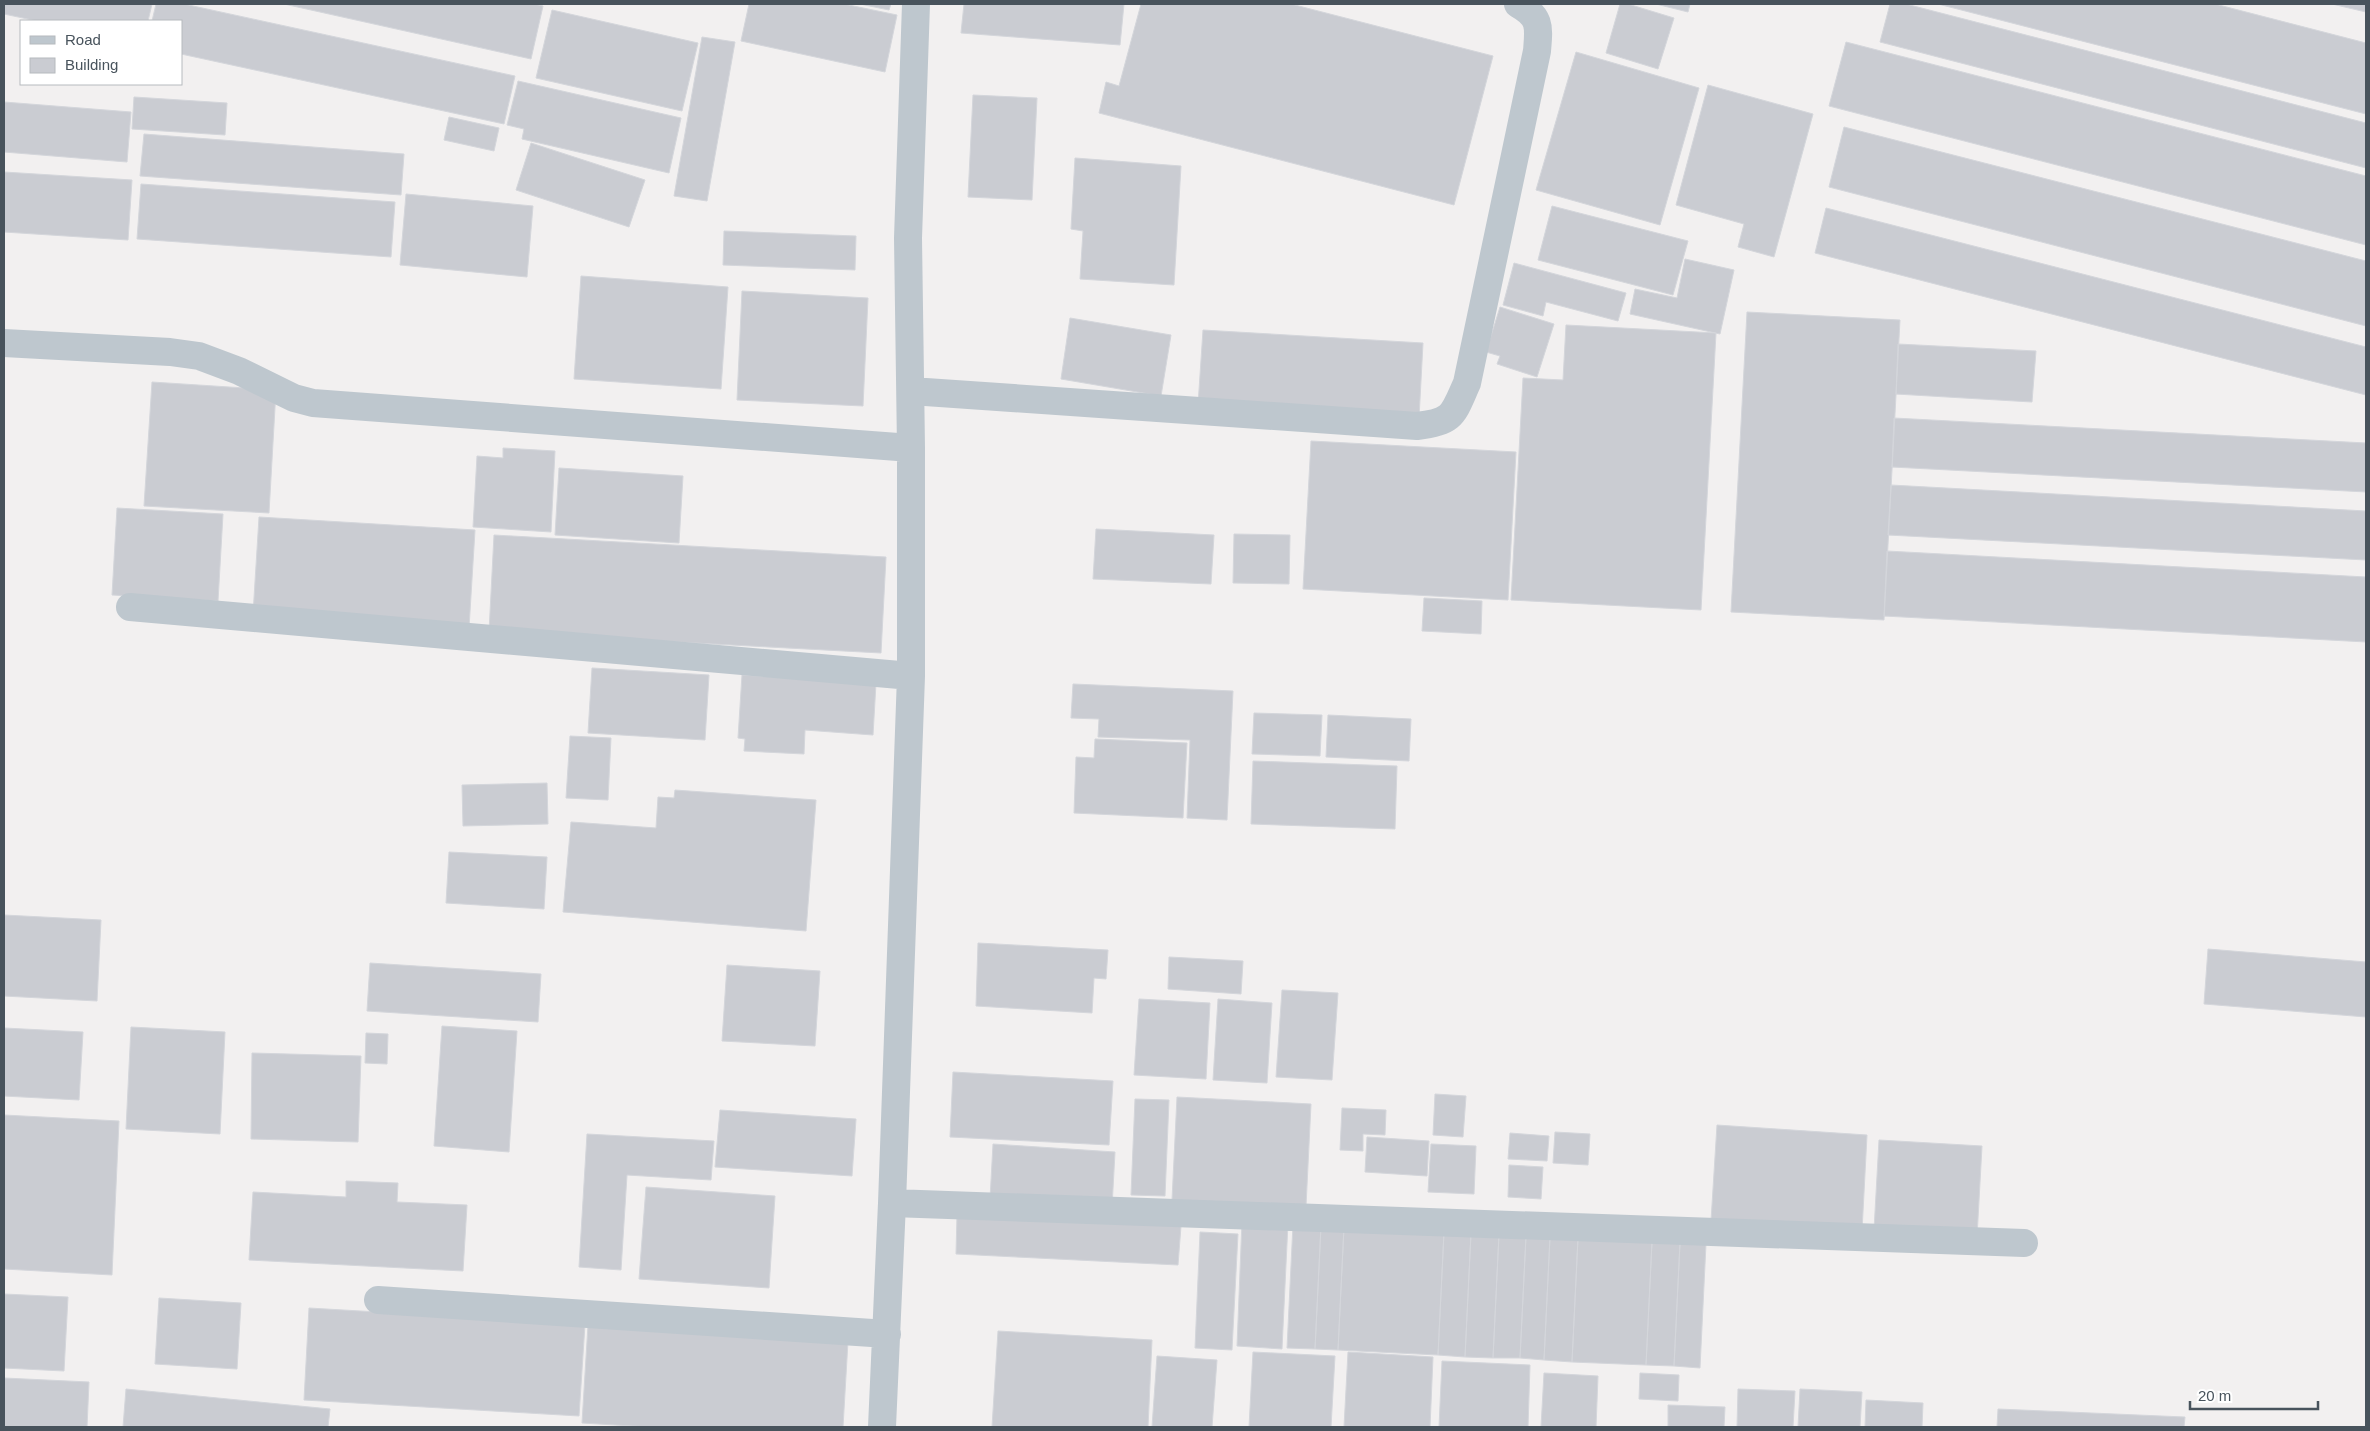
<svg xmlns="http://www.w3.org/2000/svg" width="2370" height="1431" font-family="Helvetica,sans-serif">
	<rect width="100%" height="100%" fill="#f2f0f0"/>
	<!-- building -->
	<path fill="#caccd2" stroke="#d4d6db" d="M4,4H152L148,21H37L4,14Z
		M156,4H184L515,76L504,124L181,54V21H152Z
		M284,4H534L543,6L531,59Z
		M749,4H844L897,15L885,72L741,41Z
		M860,4H891L889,10Z
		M964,4H1124L1120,45L961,33Z
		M1141,4H1291L1493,56L1454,205L1099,113L1106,82L1119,86Z
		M1620,4H1628L1674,18L1658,69L1606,53Z
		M1656,4H1690L1688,12Z
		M1890,4H1906L2366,123V168L1880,42Z
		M1938,4H2215L2366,43V114Z
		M2332,4H2366V12Z
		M552,10L698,43L682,111L536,78Z
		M702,37L735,42L707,201L674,196Z
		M1846,42L2366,176V245L1829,106Z
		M1576,52L1699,88L1660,225L1536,190Z
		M518,81L681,118L669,173L522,139L524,129L507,125Z
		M1708,85L1813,114L1774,257L1738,247L1744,224L1676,205Z
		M973,95L1037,98L1032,200L968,197Z
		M134,97L227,103L225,135L132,129Z
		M4,102L131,112L127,162L4,152Z
		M449,117L499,128L494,151L444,140Z
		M1844,127L2366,261V326L1829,187Z
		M144,134L404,154L401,195L140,176Z
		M531,143L645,180L629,227L516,190Z
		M1075,158L1181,166L1174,285L1080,279L1083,231L1071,229Z
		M4,172L132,180L128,240L4,232Z
		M141,184L395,202L391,257L137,239Z
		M406,194L533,206L527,277L400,265Z
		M1552,206L1688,241L1673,295L1538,260Z
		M1826,208L2366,347V395L1815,253Z
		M724,231L856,236L855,270L723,265Z
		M1685,259L1734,270L1720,334L1630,314L1635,289L1677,298Z
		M1514,263L1626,293L1618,321L1546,302L1543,316L1503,305Z
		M581,276L728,287L721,389L574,379Z
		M742,291L868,298L863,406L737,400Z
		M1500,307L1554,324L1537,377L1497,364L1500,356L1486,352Z
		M1747,312L1900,320L1884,620L1731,612Z
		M1070,318L1171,335L1161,396L1061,379Z
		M1566,325L1716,333L1701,610L1511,600L1523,378L1563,380Z
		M1203,330L1423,343L1419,418L1198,405Z
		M1898,344L2036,351L2032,402L1896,394Z
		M152,382L276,390L269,513L144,506Z
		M1894,418L2366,443V492L1892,467Z
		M1311,441L1516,452L1508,600L1303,589Z
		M503,448L555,451L551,532L473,527L477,456L503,458Z
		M559,468L683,476L679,543L555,535Z
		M1891,485L2366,511V560L1888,535Z
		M117,508L223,514L218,601L112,595Z
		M259,517L475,530L469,628L253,614Z
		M1096,529L1214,535L1211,584L1093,579Z
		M1234,534L1290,535L1289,584L1233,583Z
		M494,535L886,557L881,653L489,632Z
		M1887,551L2366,577V642L1884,616Z
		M1424,598L1482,601L1481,634L1422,631Z
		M592,668L709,675L705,740L588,733Z
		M742,675L876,683L873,735L805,730L804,754L744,751L745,739L738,738Z
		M1073,684L1233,691L1227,820L1187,818L1190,740L1098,737L1099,719L1071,718Z
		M1254,713L1322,715L1320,756L1252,754Z
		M1328,715L1411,719L1409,761L1326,757Z
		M570,736L611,738L608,800L566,798Z
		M1095,739L1187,743L1183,818L1074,813L1076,757L1094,758Z
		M1253,761L1397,766L1395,829L1251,824Z
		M547,783L548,824L463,826L462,785Z
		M675,790L816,800L806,931L563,912L571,822L656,828L658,797L674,798Z
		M449,852L547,857L544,909L446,903Z
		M4,915L101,920L97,1001L4,996Z
		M978,943L1108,950L1106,979L1094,978L1092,1013L976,1006Z
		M2208,949L2366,962V1017L2204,1004Z
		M1169,957L1243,961L1241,994L1168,989Z
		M370,963L541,974L538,1022L367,1011Z
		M727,965L820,971L815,1046L722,1041Z
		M1282,990L1338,993L1332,1080L1276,1077Z
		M1139,999L1210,1003L1206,1079L1134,1075Z
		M1218,999L1272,1003L1267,1083L1213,1080Z
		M442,1026L517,1031L509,1152L434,1146Z
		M131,1027L225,1032L220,1134L126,1129Z
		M4,1028L83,1032L79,1100L4,1096Z
		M366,1033L388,1034L387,1064L365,1063Z
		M252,1053L361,1056L358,1142L251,1139Z
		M953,1072L1113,1081L1109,1145L950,1137Z
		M1435,1094L1466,1096L1463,1137L1433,1135Z
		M1177,1097L1311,1104L1306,1206L1172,1200Z
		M1135,1099L1169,1100L1165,1196L1131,1195Z
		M1342,1108L1386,1110L1385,1135L1363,1134V1151L1340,1150Z
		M720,1110L856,1119L852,1176L715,1167Z
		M4,1115L119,1121L112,1275L4,1269Z
		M1717,1125L1867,1135L1862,1231L1711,1221Z
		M1555,1132L1590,1134L1588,1165L1553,1163Z
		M1510,1133L1549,1136L1547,1161L1508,1159Z
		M587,1134L714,1141L711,1180L627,1175L621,1270L579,1267Z
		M1367,1137L1429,1141L1427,1176L1365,1172Z
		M1879,1140L1982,1146L1977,1237L1874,1230Z
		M993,1144L1115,1152L1112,1207L990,1199Z
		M1431,1144L1476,1146L1474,1194L1428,1192Z
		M1509,1165L1543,1167L1541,1199L1508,1197Z
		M346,1181L398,1183L397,1202L467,1205L463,1271L249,1260L253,1192L346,1197Z
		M646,1187L775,1196L769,1288L639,1279Z
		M957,1215L1181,1226L1178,1265L956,1254Z
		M1242,1221L1288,1223L1282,1349L1237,1346Z
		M1293,1224L1321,1226L1315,1349L1287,1348Z
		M1321,1226L1344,1227L1338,1350L1315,1349Z
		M1344,1227L1444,1232L1438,1355L1338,1350Z
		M1200,1232L1238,1234L1232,1350L1195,1348Z
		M1444,1232L1471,1233L1465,1357L1438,1355Z
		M1471,1233L1499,1234L1493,1358L1465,1357Z
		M1499,1234L1526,1236L1520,1358H1493Z
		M1526,1236L1550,1237L1544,1360L1520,1358Z
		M1550,1237L1578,1238L1572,1362L1544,1360Z
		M1578,1238L1652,1242L1646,1365L1572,1362Z
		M1652,1242L1680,1243L1674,1366L1646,1365Z
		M1680,1243L1706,1244L1700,1368L1674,1366Z
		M4,1294L68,1297L64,1371L4,1368Z
		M159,1298L241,1303L237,1369L155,1364Z
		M309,1308L585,1324L579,1416L304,1400Z
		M588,1325L848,1341L843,1427H649L582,1423Z
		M998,1331L1152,1340L1148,1427H992Z
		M1253,1352L1335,1356L1331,1427H1249Z
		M1348,1352L1433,1357L1430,1427H1344Z
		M1157,1356L1217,1360L1212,1427H1152Z
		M1442,1361L1530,1365L1528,1427H1439Z
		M1544,1373L1598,1376L1596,1427H1541Z
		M1640,1373L1679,1375L1678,1401L1639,1399Z
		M4,1378L89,1382L87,1427H4Z
		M126,1389L330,1409L328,1427H123Z
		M1738,1389L1795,1391L1793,1427H1737Z
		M1800,1389L1862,1392L1860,1427H1798Z
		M1866,1400L1923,1403L1922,1427H1865Z
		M1668,1405L1725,1407L1724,1427H1668Z
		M1998,1409L2185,1417L2184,1427H1997Z"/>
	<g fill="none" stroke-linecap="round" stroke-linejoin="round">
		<!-- minor -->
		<path stroke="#bec7ce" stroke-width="28" d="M4,343L170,352L199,356L239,371L294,398L313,403L911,448
			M911,391L1417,426C1454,422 1453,414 1467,383L1537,51C1539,27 1541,17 1518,4
			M130,607L911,676
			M892,1203L2024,1243
			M378,1300L887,1334
			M882,1427L892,1203L911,676V448L908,238L916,4"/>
	</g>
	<!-- border -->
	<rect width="2370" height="1431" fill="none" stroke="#48535c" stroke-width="10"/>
	<!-- legend -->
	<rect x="20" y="20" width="162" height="65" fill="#ffffff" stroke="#b6babe"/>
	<rect x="30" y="36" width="25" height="8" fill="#bec7ce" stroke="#b6babe"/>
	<text x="65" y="45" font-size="15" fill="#48535c">Road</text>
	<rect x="30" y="58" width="25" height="15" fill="#caccd2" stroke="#b6babe"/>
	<text x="65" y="70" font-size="15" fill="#48535c">Building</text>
	<!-- scale -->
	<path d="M2190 1401v8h128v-8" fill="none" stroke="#48535c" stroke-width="2.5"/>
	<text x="2198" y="1401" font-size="15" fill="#48535c" stroke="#ffffff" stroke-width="4" paint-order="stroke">20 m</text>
</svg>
